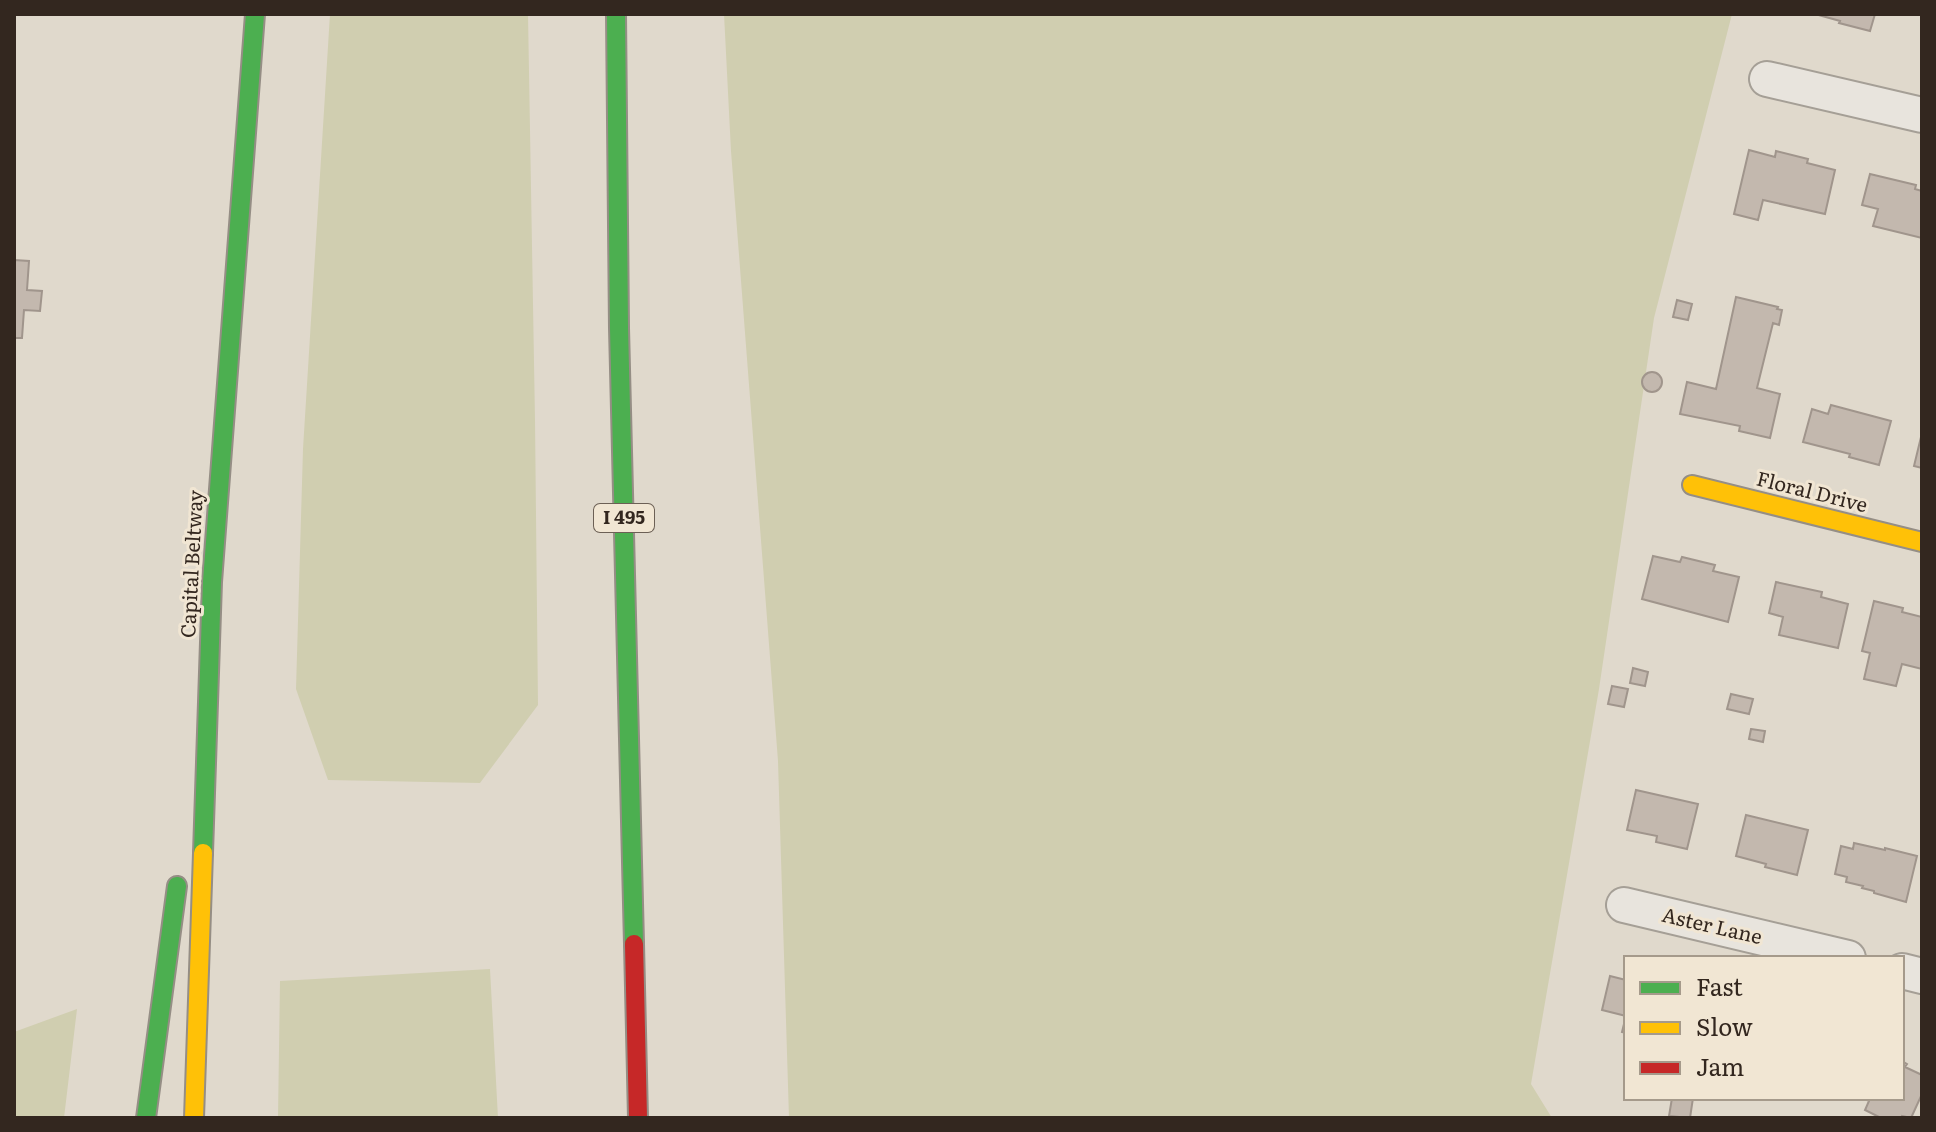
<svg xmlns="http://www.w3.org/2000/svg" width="1936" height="1132" font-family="Literata,serif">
	<rect width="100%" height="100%" fill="#e0d9cc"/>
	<!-- green -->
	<path fill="#d0ceb0" d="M330,14H528L535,420L538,705L480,783L328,780L296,689L303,449Z
		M724,14H1732L1654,318L1599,689L1531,1084L1552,1118H789L778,761L731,151Z
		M490,969L498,1118H278L280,981Z
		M77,1009L64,1118H14V1032Z"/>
	<!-- building -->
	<path fill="#c3b8ae" stroke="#a0958c" stroke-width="2" d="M1815,14H1875L1870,31L1839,23L1840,21Z
		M1749,150L1775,157L1776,151L1808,159L1807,163L1835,170L1825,214L1763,200L1758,220L1734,214Z
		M1870,174L1916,185L1915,189L1922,191V238L1873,226L1878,209L1862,205Z
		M14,260L29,261L27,290L42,291L40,311L24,310L22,338H14Z
		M1736,297L1778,307L1777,309L1782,310L1779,325L1773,323L1757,388L1780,394L1770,438L1739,431L1740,426L1680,414L1687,382L1716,389Z
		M1677,300L1692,304L1688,320L1673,317Z
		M1642 382a10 10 0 1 1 20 0a10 10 0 1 1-20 0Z
		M1831,405L1891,421L1879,465L1849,457L1850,454L1803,442L1812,409L1828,414Z
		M1921,437H1922V468L1914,466Z
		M1653,556L1680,562L1682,557L1715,565L1713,571L1739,577L1728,622L1642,599Z
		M1776,582L1822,592L1821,597L1848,604L1838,648L1779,635L1783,617L1769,613Z
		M1874,601L1903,608L1902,612L1922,617V669L1902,664L1896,686L1864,679L1870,653L1862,651Z
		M1633,668L1648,672L1645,686L1630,683Z
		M1612,686L1628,689L1624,707L1608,704Z
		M1731,694L1753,699L1749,714L1727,709Z
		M1751,729L1765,731L1763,742L1749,739Z
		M1636,790L1698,804L1687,849L1656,842L1657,836L1627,830Z
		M1746,815L1808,830L1797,875L1765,867L1766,864L1736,856Z
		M1854,843L1885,850V848L1917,856L1906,902L1874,893V891L1862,888L1863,886L1846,882L1847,877L1835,874L1841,846L1853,849Z
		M1610,976L1626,980V1033L1622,1032L1626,1016L1602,1010Z
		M1902,1061L1907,1064L1905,1067L1922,1075V1094L1911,1118L1902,1116L1901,1118H1881L1865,1110L1869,1101L1863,1098H1902Z
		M1672,1098H1693L1690,1118L1669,1116Z"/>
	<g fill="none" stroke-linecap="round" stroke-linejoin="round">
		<defs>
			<path id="street" d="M1767,79L1922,115
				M1624,905L1848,958
				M1902,971L1922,976"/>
			<path id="fast" d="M616,14L619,328L634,944
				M203,853L212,582L255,14
				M146,1118L177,886"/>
			<path id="slow" d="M1692,485L1922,542
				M194,1118L203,853"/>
			<path id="jam" d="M634,944L638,1118"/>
		</defs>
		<!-- street casing -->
		<use href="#street" stroke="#a59f96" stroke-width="38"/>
		<!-- fast casing -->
		<use href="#fast" stroke="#958e85" stroke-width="22"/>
		<!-- slow casing -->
		<use href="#slow" stroke="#958e85" stroke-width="22"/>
		<!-- jam casing -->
		<use href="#jam" stroke="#958e85" stroke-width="22"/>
		<!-- street -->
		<use href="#street" stroke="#e8e4dd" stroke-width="34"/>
		<!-- fast -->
		<use href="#fast" stroke="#4caf50" stroke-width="18"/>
		<!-- slow -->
		<use href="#slow" stroke="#ffc107" stroke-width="18"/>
		<!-- jam -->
		<use href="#jam" stroke="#c62828" stroke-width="18"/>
	</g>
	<g text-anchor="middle" stroke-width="6" stroke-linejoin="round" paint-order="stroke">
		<!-- shield labels -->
		<rect fill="#f1e6d3" stroke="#6c6055" stroke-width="2" x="594" y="504" width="60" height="28" rx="6"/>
		<g font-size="18" font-weight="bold" fill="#33271f">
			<text x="624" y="524">I 495</text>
		</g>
		<!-- street labels -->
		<g font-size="20" fill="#33271f" stroke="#f1e6d3">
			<text transform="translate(1812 492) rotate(14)" y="7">Floral Drive</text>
			<text transform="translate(192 564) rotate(-87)" y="7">Capital Beltway</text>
			<text transform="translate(1712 926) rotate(13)" y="7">Aster Lane</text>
		</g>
	</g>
	<!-- border -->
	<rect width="1936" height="1132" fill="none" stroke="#33271f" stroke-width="32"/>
	<!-- legend -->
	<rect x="1624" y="956" width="280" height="144" fill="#f1e6d3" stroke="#a59a8b" stroke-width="2"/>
	<rect x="1640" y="982" width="40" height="12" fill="#4caf50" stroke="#a59a8b" stroke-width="2"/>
	<text x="1696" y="996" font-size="24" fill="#33271f">Fast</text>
	<rect x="1640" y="1022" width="40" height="12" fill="#ffc107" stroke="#a59a8b" stroke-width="2"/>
	<text x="1696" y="1036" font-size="24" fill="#33271f">Slow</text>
	<rect x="1640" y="1062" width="40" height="12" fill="#c62828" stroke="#a59a8b" stroke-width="2"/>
	<text x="1696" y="1076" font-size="24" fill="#33271f">Jam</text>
</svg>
